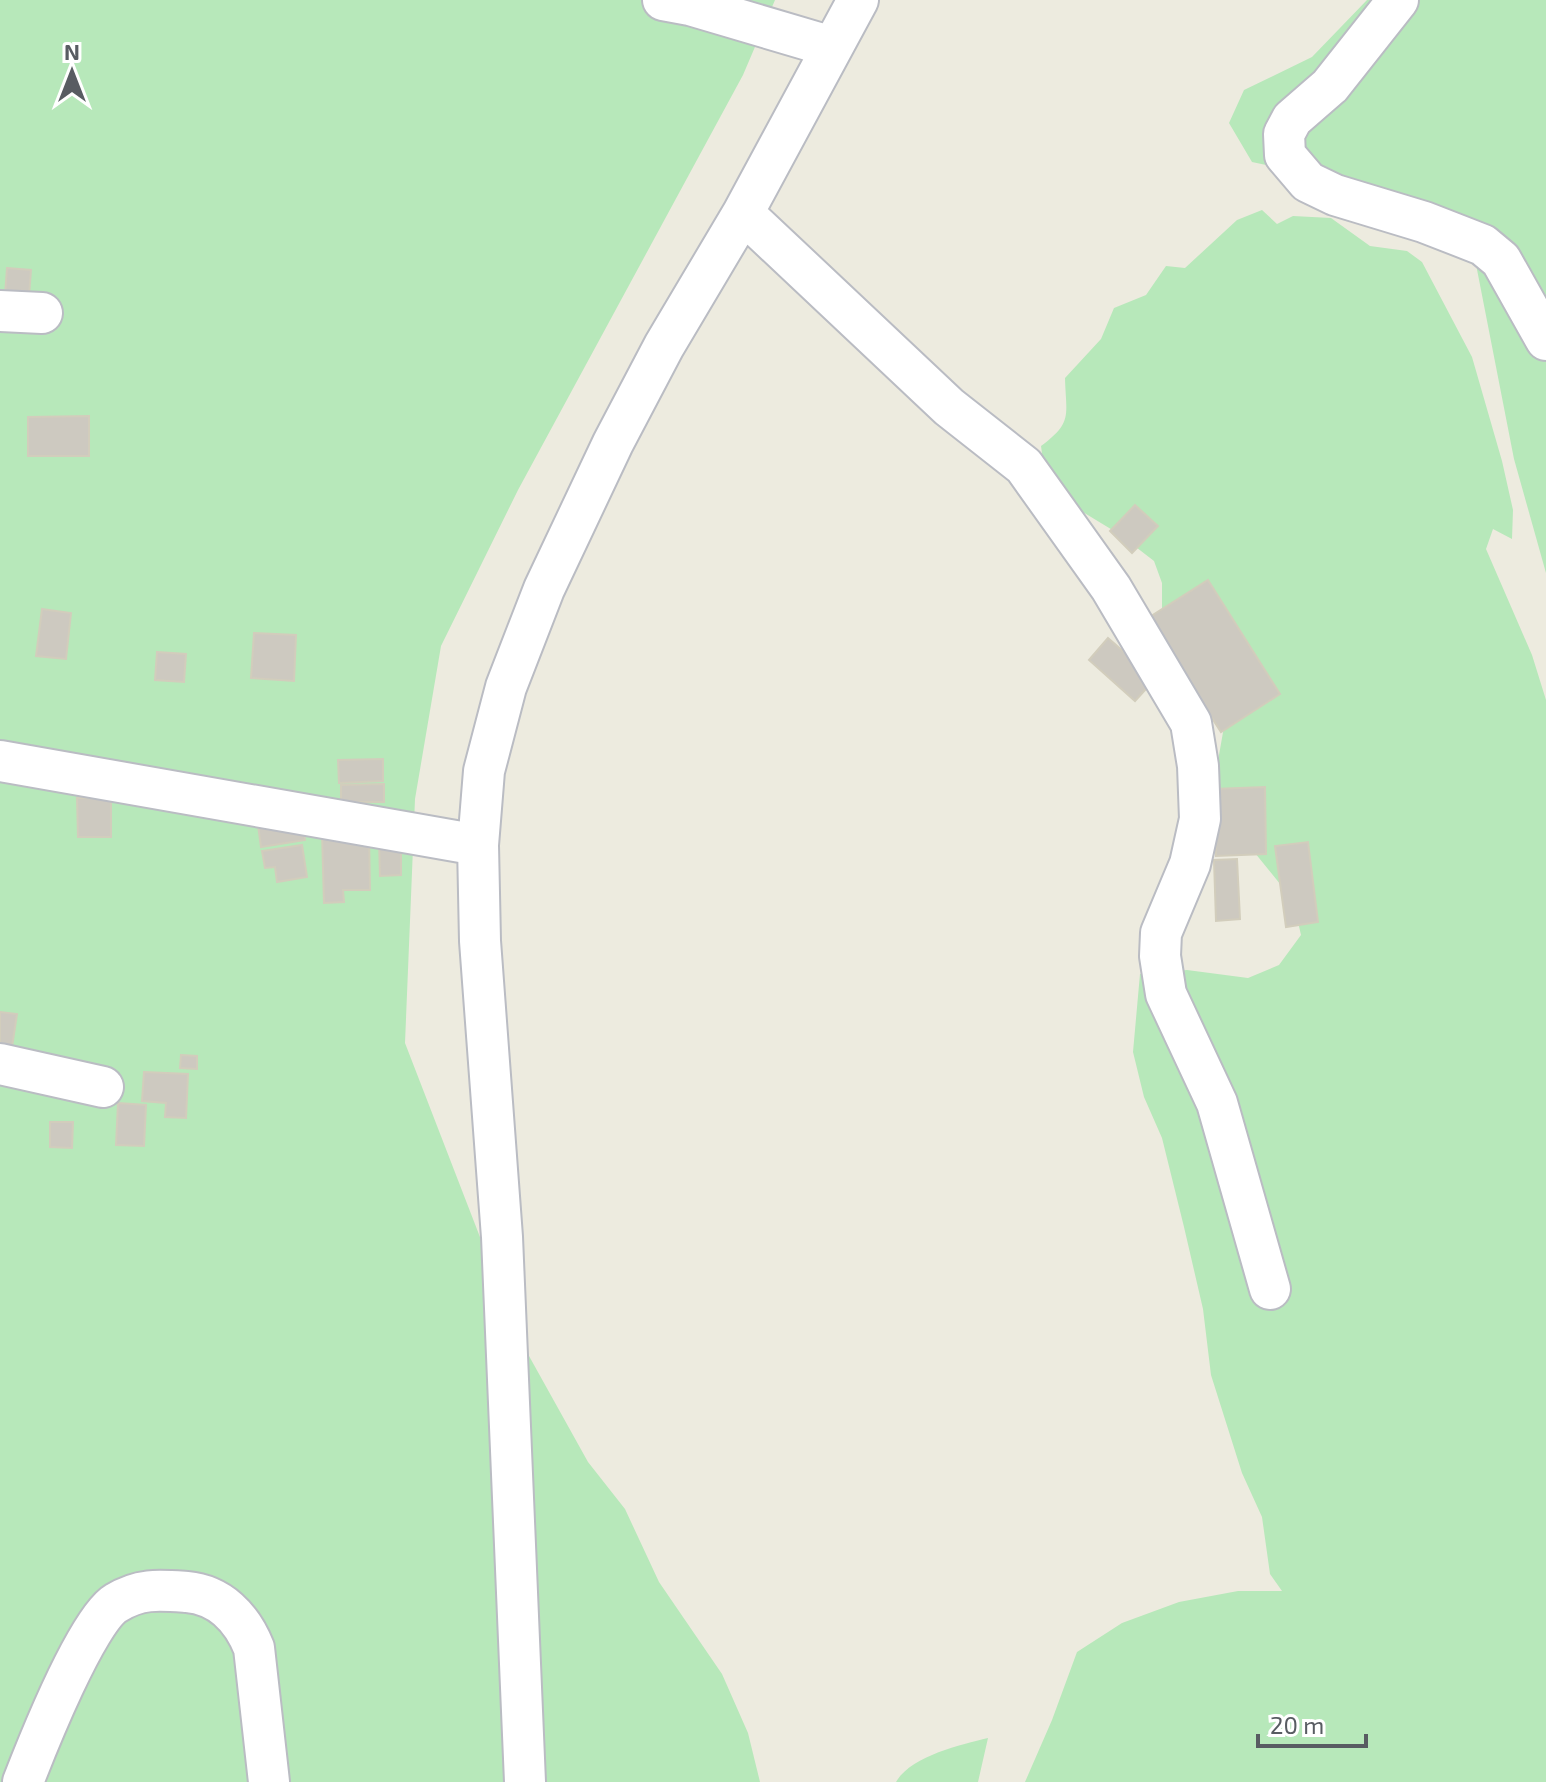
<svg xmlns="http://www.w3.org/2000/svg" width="1546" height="1782" font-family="'Exo 2',sans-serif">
	<rect width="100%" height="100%" fill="#edebdf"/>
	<!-- green -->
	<path fill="#b7e8ba" d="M0,0H775L743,75L518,490L441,646L415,799L405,1043L519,1338L588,1462L625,1509L659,1582L722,1674L748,1733L760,1782H0Z
		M1367,0H1546V573L1514,459L1473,249L1280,168L1252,162L1229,123L1244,90L1312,57Z
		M1262,210L1277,224L1293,216L1331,218L1370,246L1407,251L1422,262L1472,357L1502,461L1513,510L1512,539L1493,529L1486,549L1532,655L1546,700V1782H1025L1052,1720L1077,1652L1122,1623L1179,1602L1238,1591H1282L1270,1574L1262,1517L1242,1473L1211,1375L1203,1309L1184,1227L1162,1138L1144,1097L1133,1052L1140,974L1187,970L1248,978L1279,965L1301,935L1293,900L1225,816L1216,772L1225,721L1162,637V583L1154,561L1119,534L1068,503L1044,467L1041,446C1073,422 1066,416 1065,378L1101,339L1114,308L1146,295L1166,266L1185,268L1237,220Z
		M988,1738L978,1782H896C911,1756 960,1745 988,1738Z"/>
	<!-- building -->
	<path fill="#cdc9c0" stroke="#d2cdbc" stroke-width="2" d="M7,268L31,270L29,296L5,295Z
		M89,416V456H28V417Z
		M1135,505L1158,526L1132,553L1110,531Z
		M1208,580L1280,694L1221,732L1148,618Z
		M42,609L71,613L66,659L36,656Z
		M254,633L296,635L294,681L251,678Z
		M1108,638L1155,679L1135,701L1089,660Z
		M157,652L186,654L184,682L155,680Z
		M383,759V781L339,783L338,760Z
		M384,784V802H341V785Z
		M1265,787L1266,854L1216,856L1214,789Z
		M77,798H111V837H78Z
		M303,819L305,840L261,847L258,825Z
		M369,832L370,890H343L344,902L324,903L322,833Z
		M401,838V875L380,876L379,839Z
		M1308,842L1318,922L1286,927L1275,846Z
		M302,845L307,877L277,882L275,867L265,868L262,851Z
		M1237,859L1240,919L1216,921L1214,860Z
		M0,1012L17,1014L12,1047L0,1045Z
		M181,1055L197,1056V1069L180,1068Z
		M144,1072L188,1074L186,1118L165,1117L166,1103L142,1101Z
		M118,1103L146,1105L144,1146L116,1145Z
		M50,1122H73L72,1148L50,1147Z"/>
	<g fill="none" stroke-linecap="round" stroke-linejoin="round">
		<defs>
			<path id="minor" d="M663,0L690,5L832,47
				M1398,0L1330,86L1292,119L1284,134L1285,155L1308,182L1335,195L1424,222L1483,245L1501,260L1546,340
				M743,213L949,407L1024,466L1111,588L1191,723L1198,766L1200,819L1190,864L1161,933L1160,956L1166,994L1217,1103L1270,1289
				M0,311L42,313
				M0,761L478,845
				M0,1064L103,1087
				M23,1782C37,1746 87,1620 116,1603C140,1588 159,1590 187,1592C220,1595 242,1618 254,1648L269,1782
				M525,1782L502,1237L480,941L478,845L484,771L506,687L544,589L613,443L664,346L743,213L858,0"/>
		</defs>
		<!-- minor casing -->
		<use href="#minor" stroke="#babcc3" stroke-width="44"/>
		<!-- minor -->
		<use href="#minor" stroke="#fff" stroke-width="40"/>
	</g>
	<!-- north arrow -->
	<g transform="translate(72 72)" stroke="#ffffff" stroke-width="6" paint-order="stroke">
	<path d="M0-6L14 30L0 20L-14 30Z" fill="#585c62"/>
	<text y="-12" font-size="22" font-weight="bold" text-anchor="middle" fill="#585c62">N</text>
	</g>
	<!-- scale -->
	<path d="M1258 1734v12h108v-12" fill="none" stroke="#585c62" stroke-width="4"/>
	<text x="1270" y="1734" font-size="24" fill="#585c62" stroke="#ffffff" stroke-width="6" paint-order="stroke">20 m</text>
</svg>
